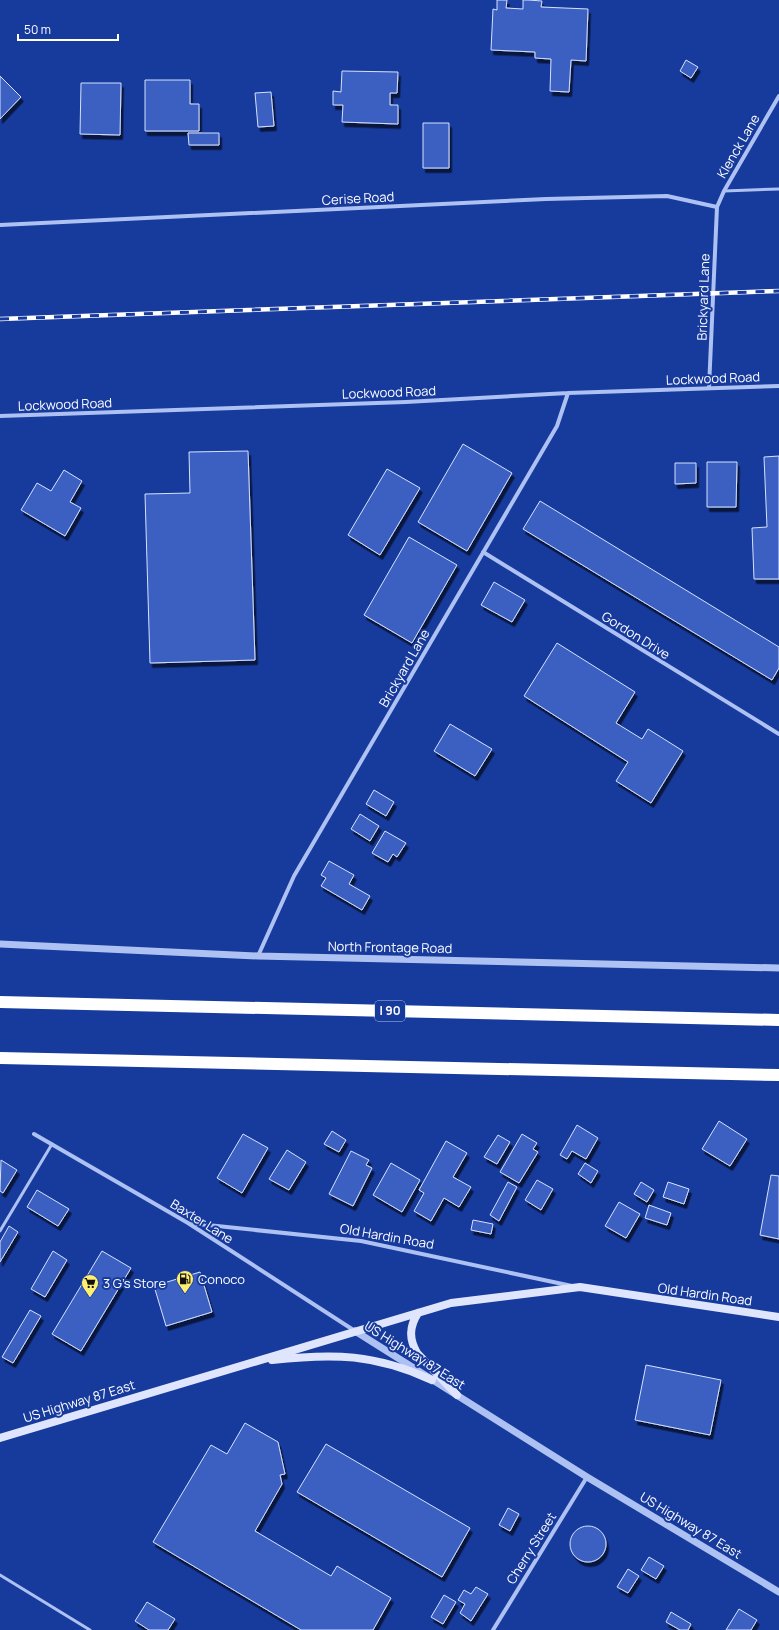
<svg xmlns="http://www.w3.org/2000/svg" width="779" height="1630" font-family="Manrope,sans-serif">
	<defs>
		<filter id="shadow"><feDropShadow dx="2.5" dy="4.5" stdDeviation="0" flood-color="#0009"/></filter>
	</defs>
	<rect width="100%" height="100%" fill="#173a9d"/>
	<!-- building -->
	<path fill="#3b60c2" stroke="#d6e1fd" filter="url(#shadow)" d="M497,0H507L506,8L523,9V0H528L542,1L541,7L588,9L586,61L571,60L569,92L550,91L551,59L535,58V52L491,50L493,9L497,10Z
		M686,60L698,67L691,78L680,71Z
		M342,71L398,72L397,93H390V105H398V124L342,122L343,105H333V91L341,92Z
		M0,76L21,97L0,119Z
		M145,80H190V104H199V131H145Z
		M81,83H121L120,135L80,134Z
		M271,92L274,126L258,127L255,93Z
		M423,123H449V168H423Z
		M188,133H219V145H189Z
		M463,444L512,473L467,551L418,522Z
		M248,451L255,660L150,663L145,494L190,493L189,452Z
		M779,456V579H754L752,528L767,527L764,457Z
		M707,462H737L736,507H707Z
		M675,463H696V483L675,484Z
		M387,469L420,488L380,555L348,535Z
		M64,470L82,481L70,502L81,508L65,536L21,510L37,483L51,491Z
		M540,501L779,647V668L772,680L523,529Z
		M409,537L457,565L412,643L364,615Z
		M494,582L525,600L512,622L481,605Z
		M557,643L635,692L616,723L642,739L648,729L683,751L651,803L616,781L628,762L524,696Z
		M450,724L492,749L475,776L434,751Z
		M374,790L394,802L386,816L366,804Z
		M360,814L379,826L370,841L351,829Z
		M385,831L406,843L397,857L393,854L388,862L372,853Z
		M329,861L354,875L349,884L370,896L362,910L321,886L326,878L321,875Z
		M719,1121L747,1139L730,1166L702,1149Z
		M577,1125L598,1138L586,1159L572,1151L567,1159L560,1155Z
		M332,1131L346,1140L339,1152L324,1144Z
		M243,1134L268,1148L242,1193L217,1178Z
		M522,1134L537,1143L533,1149L538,1152L519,1183L500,1172Z
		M498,1135L510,1142L497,1164L484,1157Z
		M446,1141L467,1153L453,1177L471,1187L459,1207L444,1198L431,1221L414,1211L424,1193L419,1190Z
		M287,1150L306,1162L289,1190L269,1179Z
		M351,1151L369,1160L366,1165L372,1168L353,1206L329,1194Z
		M1,1160L17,1170L3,1193L0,1191Z
		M391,1163L420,1180L402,1212L373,1195Z
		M585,1163L598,1171L591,1183L578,1174Z
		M771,1175L779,1176V1239L760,1235Z
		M537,1180L553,1189L541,1210L525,1200Z
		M508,1182L517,1187L499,1221L490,1215Z
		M641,1182L654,1190L647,1202L634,1194Z
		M668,1182L689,1189L684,1204L663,1197Z
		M37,1190L69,1209L58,1226L27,1207Z
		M619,1202L640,1214L626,1238L605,1226Z
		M649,1205L671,1213L667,1225L645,1218Z
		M473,1220L493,1224L491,1234L471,1230Z
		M9,1226L18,1232L0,1262V1242Z
		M53,1251L67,1260L45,1297L31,1289Z
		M102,1251L131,1268L81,1351L52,1334Z
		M200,1272L212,1312L166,1326L154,1286Z
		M30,1310L41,1316L13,1363L2,1357Z
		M646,1365L721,1380L710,1435L635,1420Z
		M245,1423L278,1442L285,1474L280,1475L282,1484L255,1531L331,1576L337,1566L391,1598L373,1630H301L153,1542L211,1445L227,1454Z
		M326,1444L470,1528L442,1577L297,1492Z
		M508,1508L519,1514L510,1531L499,1525Z
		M570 1544a18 18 0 1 1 36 0a18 18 0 1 1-36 0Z
		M649,1557L664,1566L656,1579L641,1570Z
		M628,1569L639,1576L628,1593L617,1587Z
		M476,1587L488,1594L471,1621L460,1613L465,1604L458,1600L464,1590L471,1594Z
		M444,1595L456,1602L443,1624L431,1617Z
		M147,1602L175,1619L168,1630H149L135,1621Z
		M739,1609L757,1620L751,1630H726Z
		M671,1612L691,1624L688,1630H680L666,1622Z"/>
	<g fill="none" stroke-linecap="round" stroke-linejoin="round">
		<!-- service -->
		<path stroke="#aec1f3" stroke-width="3" d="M724,191L779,189
			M0,1231L52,1144
			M0,1575L90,1630"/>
		<!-- minor -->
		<path stroke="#aec1f3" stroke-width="4" d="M0,225L546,199L667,196L717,207
			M709,388L717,207L724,191L779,96
			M0,416L406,402L568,393L779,386
			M483,552L779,734
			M258,956L294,876L557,426L568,393
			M34,1134L188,1223L355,1331
			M188,1223L361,1241L572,1286
			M493,1630L587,1477"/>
		<!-- tertiary -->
		<path stroke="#aec1f3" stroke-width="7" d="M0,944L258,956L779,968
			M355,1331L587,1477L779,1592"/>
		<!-- secondary -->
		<path stroke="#dee5fc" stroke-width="8" d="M418,1313C409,1327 409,1339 417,1353L457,1395
			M272,1360C334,1353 375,1354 432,1380
			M0,1438L451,1303L580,1287L779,1317"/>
		<!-- motorway -->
		<path stroke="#fff" stroke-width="12" d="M0,1002L779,1020
			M0,1058L779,1075"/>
		<defs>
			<path id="rail" d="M0,319L779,291"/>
		</defs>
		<!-- rail casing -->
		<use href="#rail" stroke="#fff" stroke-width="4.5"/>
		<!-- rail -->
		<use href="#rail" stroke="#173a9d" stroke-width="3" stroke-dasharray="9" stroke-linecap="butt"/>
	</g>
	<!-- icons -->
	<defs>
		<symbol id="fuel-pin" viewBox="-11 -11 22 30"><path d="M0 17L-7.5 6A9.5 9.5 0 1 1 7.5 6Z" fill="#ffef70" stroke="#173a9d"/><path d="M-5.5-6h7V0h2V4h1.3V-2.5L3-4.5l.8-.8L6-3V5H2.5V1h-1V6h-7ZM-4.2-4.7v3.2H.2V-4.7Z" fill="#111"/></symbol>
		<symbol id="supermarket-pin" viewBox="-11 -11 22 30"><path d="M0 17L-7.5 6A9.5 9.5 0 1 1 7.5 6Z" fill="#ffef70" stroke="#173a9d"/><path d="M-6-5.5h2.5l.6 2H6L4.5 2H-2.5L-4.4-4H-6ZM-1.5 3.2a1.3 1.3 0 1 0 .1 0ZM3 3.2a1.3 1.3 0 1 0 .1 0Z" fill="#111"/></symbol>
	</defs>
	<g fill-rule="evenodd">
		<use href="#fuel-pin" x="175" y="1269" width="20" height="27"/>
		<use href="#supermarket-pin" x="80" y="1273" width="20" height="27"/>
	</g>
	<g text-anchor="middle" stroke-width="4" stroke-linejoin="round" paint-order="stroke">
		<!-- shield labels -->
		<rect fill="#173a9d" stroke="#b9c4e2" stroke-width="1" x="375" y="1001" width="30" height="20" rx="3"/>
		<g font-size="12" font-weight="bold" fill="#fff">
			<text x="390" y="1015">I 90</text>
		</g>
		<!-- street labels -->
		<g font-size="13" fill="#fff" stroke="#173a9d">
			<text transform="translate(738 146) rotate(-60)" y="5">Klenck Lane</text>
			<text transform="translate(358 198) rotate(-3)" y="5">Cerise Road</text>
			<text transform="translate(703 297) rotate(-88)" y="5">Brickyard Lane</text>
			<text transform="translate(713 378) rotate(-2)" y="5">Lockwood Road</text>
			<text transform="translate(389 392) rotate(-2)" y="5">Lockwood Road</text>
			<text transform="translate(65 404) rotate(-2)" y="5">Lockwood Road</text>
			<text transform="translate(636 635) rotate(32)" y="5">Gordon Drive</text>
			<text transform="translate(404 668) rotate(-60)" y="5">Brickyard Lane</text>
			<text transform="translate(390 947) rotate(1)" y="5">North Frontage Road</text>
			<text transform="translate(202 1221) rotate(32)" y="5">Baxter Lane</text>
			<text transform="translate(387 1236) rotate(10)" y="5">Old Hardin Road</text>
			<text transform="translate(705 1294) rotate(8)" y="5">Old Hardin Road</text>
			<text transform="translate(415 1355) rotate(32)" y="5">US Highway 87 East</text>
			<text transform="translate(79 1401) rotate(-17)" y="5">US Highway 87 East</text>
			<text transform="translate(691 1525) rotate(31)" y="5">US Highway 87 East</text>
			<text transform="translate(531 1548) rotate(-58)" y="5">Cherry Street</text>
		</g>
		<!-- poi labels -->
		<g font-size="13" fill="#fff" stroke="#173a9d" text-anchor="start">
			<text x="198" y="1284">Conoco</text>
			<text x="103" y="1288">3 G's Store</text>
		</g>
	</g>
	<!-- scale -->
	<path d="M18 34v6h100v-6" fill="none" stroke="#ffffff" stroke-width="2"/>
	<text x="24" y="34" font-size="12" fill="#ffffff" stroke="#173a9d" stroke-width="3" paint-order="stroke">50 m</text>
</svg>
